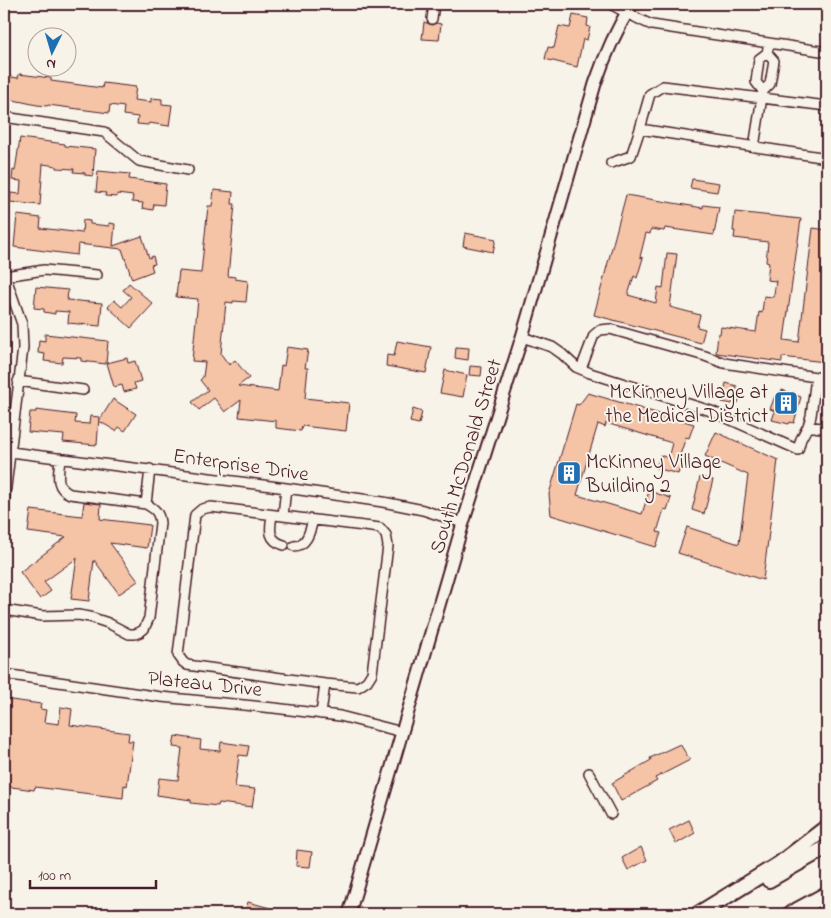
<svg xmlns="http://www.w3.org/2000/svg" width="831" height="918" font-family="'Indie Flower',sans-serif">
	<rect width="100%" height="100%" fill="#f7f3e8"/>
	<filter id="ink" filterUnits="userSpaceOnUse"><feTurbulence type="fractalNoise" baseFrequency=".02" numOctaves="2"/><feDisplacementMap in="SourceGraphic" scale="10" xChannelSelector="R" yChannelSelector="G"/><feConvolveMatrix kernelMatrix="1 2 1 2 8 2 1 2 1" color-interpolation-filters="sRGB"/></filter>
	<g filter="url(#ink)">
		<!-- building -->
		<path fill="#f5c3a6" stroke="#4a1f2b" d="M573,15L588,18L587,26L590,27L587,40L583,39L577,67L545,59L548,47L554,48L559,26L570,28Z
			M424,22L432,25L436,23L441,24L439,40L422,39Z
			M19,74L51,78V81L102,88L103,83L136,87L134,100L151,102V98L162,99V104L172,105L169,126L149,123L148,125L137,124L138,117L123,115L124,107L110,105L109,113L48,105L47,106L37,105L4,98V76L18,78Z
			M20,138L65,144V146L95,149L93,176L85,175V173L73,172L74,169L56,168V166L43,164L40,205L10,202L11,193L20,194L21,181L12,180L13,170L15,171Z
			M98,171L130,174L129,179L166,184L164,205L154,204L153,210L142,208L143,203L132,202L133,196L117,194V197L105,196L106,193L96,192Z
			M692,179L719,183L717,192L690,188Z
			M214,190L233,192L232,204H235L228,276L235,277V279L248,281L246,302L233,301V303L226,302L221,354L229,365L235,360L249,378L238,386L278,391L281,365L284,366L287,347L308,350L305,368H308L305,398L349,403L346,431L302,426L301,431L276,428V421L239,417L241,400L225,412L214,398L199,410L192,402L208,390L200,380L203,377L205,362L192,361L198,299L176,297L179,271L201,273L208,206H212Z
			M626,195L703,208V205L719,207L714,235L665,228L664,231L651,229L650,234L646,233L640,257L643,258L637,278L634,276L628,295L656,303L658,287L663,288L667,253L677,254L670,307L700,315L697,327L705,329L701,343L594,315Z
			M735,212L801,219L784,340L799,342L813,228L827,230V344L825,362L782,357V362L716,353L718,334H720L721,327L756,332L759,312L762,313L764,296L773,297L774,294L776,281L767,280L769,263L766,262L768,242L734,238L735,231H733Z
			M17,215L41,218L40,228L82,233L83,220L90,221V224L109,226V223L115,224L113,246L142,236L149,258L153,256L155,264L151,265L153,271L132,279L122,249L78,244L77,255L14,247Z
			M465,233L496,239L493,252L463,246Z
			M129,283L153,304L131,328L108,307L114,300L122,307L131,297L123,290Z
			M36,287L68,290L67,300L102,303L100,326L68,323L69,312L55,311V314L44,312V309L34,308Z
			M45,334L108,341L106,364L81,361V358L63,357L62,363L44,361L45,354L38,353L39,340L45,341Z
			M397,341L431,347L426,373L386,366L387,355L394,356Z
			M456,347L469,348L468,360L455,358Z
			M127,358L128,363L135,361L141,381L134,383L136,389L124,392L122,385L114,387L107,363Z
			M470,366L482,367L481,376L469,375Z
			M445,370L467,375L463,397L440,393Z
			M726,383L737,386L736,389L741,390L738,403L733,402L732,404L722,402Z
			M782,390L801,397L794,423L790,422L789,424L772,420L775,411L770,409L775,396L780,397Z
			M588,393L694,424L689,438L686,437L678,461L682,462L678,474L656,468L660,455L668,458L672,443L606,423L605,427L598,424L577,495L642,514L649,491L671,498L667,510L664,509L657,532L661,533L656,547L551,515L549,494L576,404L579,405Z
			M113,399L136,414L125,431L119,427L116,431L99,421Z
			M413,409L422,412L419,424L410,422Z
			M36,410L76,415L75,423L89,424L90,416L99,417L97,445L63,442L64,435L28,432L30,412H36Z
			M716,432L778,460L763,580L678,553L687,527L739,544L748,475L705,456Z
			M700,477L713,480L704,514L692,510Z
			M84,502L101,504L100,519L150,525L147,548L110,543L138,581L119,594L94,560L89,601L71,599L77,558L44,582L51,591L40,599L20,572L66,537L28,532L31,510L82,516Z
			M4,699L41,704L40,709L46,710L44,722L59,724L61,707L72,709L70,725L129,733L128,741H133L127,786L124,785L123,798L35,787L34,790L4,786Z
			M175,736L201,740L200,749L220,751L221,742L249,746L247,756L239,755L235,787L255,789L252,807L219,803L218,806L191,803V800L157,795L159,778L178,780L182,748L173,747Z
			M680,744L690,760L655,778L657,781L621,801L612,783L651,760L650,758Z
			M689,820L695,833L676,844L669,830Z
			M641,847L647,860L628,870L622,858Z
			M297,850L312,852L310,867L296,866Z
			M248,902L270,908L269,914H244Z"/>
		<g fill="none" stroke-linecap="round" stroke-linejoin="round">
			<defs>
				<path id="minor" d="M610,4C624,11 637,19 652,25L827,52
					M432,19L434,4
					M763,91L756,82L759,59L767,53
					M4,117L104,132L139,161L188,170
					M640,129L827,158
					M754,147L763,91L770,84L774,61L767,53L769,43
					M611,163L631,156L640,129L650,94L663,86L827,106
					M4,272L22,324L23,348L4,503
					M5,276L44,270L97,275
					M522,337L552,347L562,354L576,367L590,373L711,411L794,448L798,450L801,439L808,426L827,429
					M581,369L594,335L600,330L610,329L705,356L724,363L816,377L811,416L808,426
					M18,381L83,390
					M11,452L286,488L383,502L423,510L463,523
					M146,504L150,469
					M272,515C270,529 267,540 284,545
					M283,516L380,528L386,535L388,546L372,673L367,681L358,687L325,684L187,665L183,662L178,655L195,515L202,509L211,507L283,516L286,488
					M294,546C307,546 310,531 313,520
					M4,610L42,616L78,615L90,617L108,623L129,634H135L140,632L144,629L149,618L160,523C159,512 155,509 146,504L70,494C54,487 59,473 60,458
					M4,674L161,697L274,708L340,716L402,732
					M321,714L325,684
					M589,773L611,814"/>
				<path id="major" d="M349,914L463,523L522,337L595,84C605,55 616,30 632,4"/>
				<path id="highway" d="M769,880L827,847
					M698,914L779,864L827,827
					M790,914L827,894"/>
			</defs>
			<!-- minor casing -->
			<use href="#minor" stroke="#4a1f2b" stroke-width="12"/>
			<!-- major casing -->
			<use href="#major" stroke="#4a1f2b" stroke-width="15"/>
			<!-- highway casing -->
			<use href="#highway" stroke="#4a1f2b" stroke-width="18"/>
			<!-- minor -->
			<use href="#minor" stroke="#f7f3e8" stroke-width="9"/>
			<!-- major -->
			<use href="#major" stroke="#f7f3e8" stroke-width="11"/>
			<!-- highway -->
			<use href="#highway" stroke="#f7f3e8" stroke-width="14"/>
		</g>
	</g>
	<!-- icons -->
	<defs>
		<symbol id="building-square" viewBox="-11 -11 22 22"><rect x="-9" y="-9" width="18" height="18" rx="4" fill="#1f6fb2" stroke="#f7f3e8"/><path d="M-4-6H4V6H1V3H-1V6H-4ZM-2.5-4.3h1.7v1.8h-1.7ZM.8-4.3h1.7v1.8H.8ZM-2.5-1h1.7V.8h-1.7ZM.8-1h1.7V.8H.8Z" fill="#fff"/></symbol>
	</defs>
	<g fill-rule="evenodd">
		<use href="#building-square" x="772" y="389" width="28" height="28"/>
		<use href="#building-square" x="555" y="459" width="28" height="28"/>
	</g>
	<g text-anchor="middle" stroke-width="4" stroke-linejoin="round" paint-order="stroke">
		<!-- poi labels -->
		<g font-size="21" fill="#4a1f2b" stroke="#f7f3e8" text-anchor="end">
			<text x="768" y="398">McKinney Village at<tspan x="768" dy="24">the Medical District</tspan></text>
			<text x="586" y="468" text-anchor="start">McKinney Village<tspan x="586" dy="24">Building 2</tspan></text>
		</g>
		<!-- street labels -->
		<g font-size="21" fill="#4a1f2b" stroke="#f7f3e8">
			<text transform="translate(465 456) rotate(-73)" y="7">South McDonald Street</text>
			<text transform="translate(241 464) rotate(8)" y="7">Enterprise Drive</text>
			<text transform="translate(205 683) rotate(6)" y="7">Plateau Drive</text>
		</g>
	</g>
	<!-- margin -->
	<rect width="831" height="918" fill="none" stroke="#f7f3e8" stroke-width="20"/>
	<rect x="10" y="10" width="811" height="898" fill="none" stroke="#4a1f2b" stroke-width="2" filter="url(#ink)"/>
	<!-- north arrow -->
	<g transform="translate(52 52) rotate(185)"><circle r="24" fill="#f7f3e8" stroke="#b29e9c"/>
	<path d="M0-4L9 19L0 12L-9 19Z" fill="#1f6fb2"/>
	<text y="-8" font-size="14" font-weight="bold" text-anchor="middle" fill="#4a1f2b">N</text>
	</g>
	<!-- scale -->
	<path d="M30 880v8h126v-8" fill="none" stroke="#4a1f2b" stroke-width="2.5"/>
	<text x="38" y="880" font-size="15" fill="#4a1f2b" stroke="#f7f3e8" stroke-width="4" paint-order="stroke">100 m</text>
</svg>
